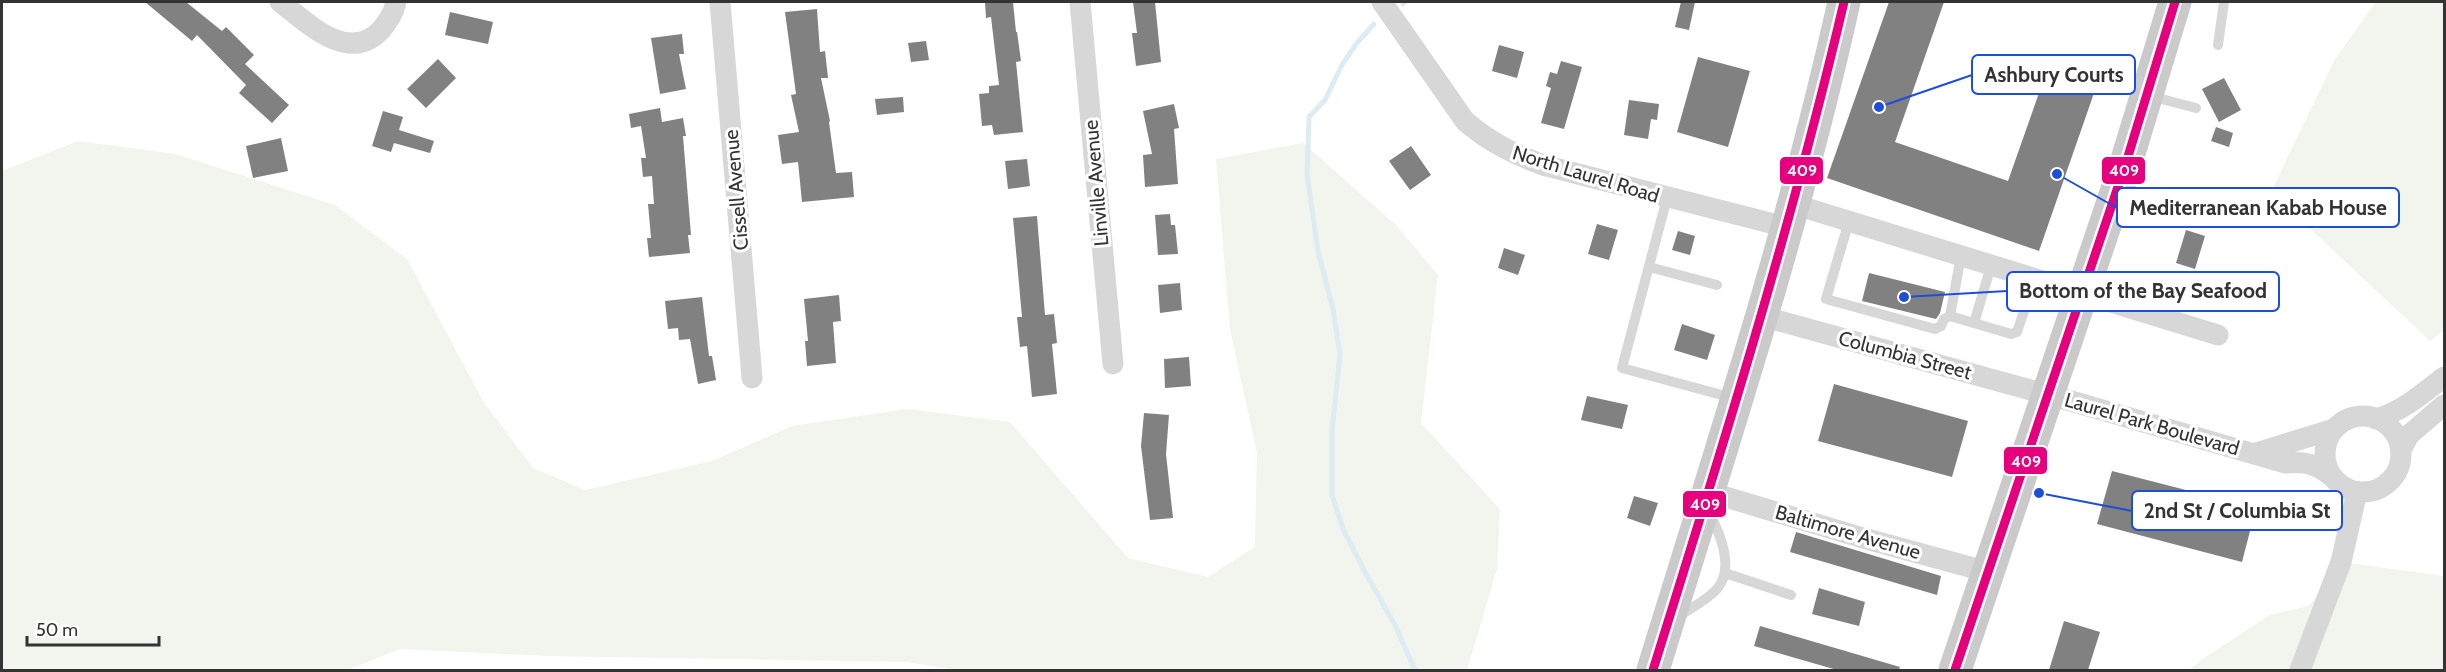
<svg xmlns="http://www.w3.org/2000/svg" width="2446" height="672" font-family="Cabin,sans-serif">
	<rect width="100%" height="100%" fill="#fff"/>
	<!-- green -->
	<path fill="#f1f5ed" d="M2376,2H2444V330L2430,341L2271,192L2335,59Z
		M78,141L175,154L335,205L407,259L483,401L533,468L585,490L712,461L792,426L907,409L1010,422L1128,558L1208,577L1255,547L1257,453L1230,329L1216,159L1303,143L1396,225L1438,275L1421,423L1500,509L1497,569L1467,670H956L908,662L549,656L400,649L348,670H2V171Z
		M2341,562L2444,576V670H2189L2201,660L2270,615L2309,606Z"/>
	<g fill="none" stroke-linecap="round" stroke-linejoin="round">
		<!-- stream -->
		<path stroke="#ddebf3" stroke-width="5" d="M1403,4L1405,2
			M1374,24L1356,44L1342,65L1325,100L1309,117L1307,175L1318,251L1333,309L1340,354L1332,431V495L1343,529L1365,572L1395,625L1415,670"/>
	</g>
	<!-- building -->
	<path fill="#818181" d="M145,2H186L222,31L226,27L254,55L245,64L289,105L272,123L239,93L246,85L197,35L192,41Z
		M985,2H1013L1016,32H1017L1021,61L1016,62L1023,132L994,135L992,125L982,126L979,94L989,93V86L999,85L991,17L986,18Z
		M1133,2H1155L1161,62L1136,66L1132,33H1137Z
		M1681,2H1695L1689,30L1675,27Z
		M1889,2H1944L1895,142L2008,181L2052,56L2101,73L2039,251L1827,178Z
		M817,9L820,52L825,51L828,78H821L830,121L829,122L836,173L852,172L854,197L802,202L798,162L782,164L778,135L799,132L791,95L796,94L785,12Z
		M450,12L493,22L488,44L445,35Z
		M682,34L684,54H679L686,89L660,94L651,38Z
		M926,41L929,60L911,62L908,43Z
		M1499,45L1524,52L1517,78L1492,71Z
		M1698,57L1750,71L1728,147L1677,132Z
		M438,59L456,78L426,108L407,89Z
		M1561,61L1582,67L1564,129L1541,123L1551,88L1546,86L1550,72L1557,74Z
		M2224,78L2241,110L2219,122L2202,89Z
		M903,97L904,112L877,115L875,99Z
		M1629,100L1659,104L1657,120L1651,119L1648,139L1624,135Z
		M1174,104L1179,128L1174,129L1178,184L1145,187L1143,155L1152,154L1143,111Z
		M660,108L662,122L683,118L686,136H683L691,235H688L690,253L649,257L647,238H651L648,204H654L652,176L643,177L641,158H646L641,126L631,128L629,114Z
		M383,111L403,117L399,130L434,141L430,153L394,143L391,152L372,146Z
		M2216,127L2233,133L2229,147L2211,141Z
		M281,138L288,171L253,178L246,146Z
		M1411,146L1431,175L1410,190L1389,161Z
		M1027,159L1030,186L1008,189L1005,161Z
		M1170,214L1171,225H1175L1178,254L1158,255L1155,215Z
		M1037,216L1045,315L1054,314L1057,343L1052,344L1057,394L1032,397L1027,346L1020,347L1017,317H1022L1013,218Z
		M1597,224L1618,230L1609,260L1588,254Z
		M2186,230L2205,236L2195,269L2176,263Z
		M1678,231L1695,236L1690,255L1672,250Z
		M1504,248L1525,255L1518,275L1498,268Z
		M1869,273L1945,292L1940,313L1936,319L1862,301Z
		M1180,283L1182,310L1160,313L1158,285Z
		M839,295L841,321L833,322L836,363L807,366L805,341H808L804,299Z
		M702,297L709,356H712L716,380L698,384L690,339L679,340L678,328L668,329L665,301Z
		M1682,324L1715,335L1707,360L1674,350Z
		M1189,357L1191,386L1165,388L1164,359Z
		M1834,384L1968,421L1952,477L1818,441Z
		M1587,396L1628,405L1622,429L1581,420Z
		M1144,413L1169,415L1166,454L1173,518L1150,520L1141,446Z
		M2112,471L2256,508L2242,562L2097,524Z
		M1634,496L1658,503L1650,526L1627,518Z
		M1796,532L1941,576L1937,595L1790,552Z
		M1819,588L1865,602L1859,626L1812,614Z
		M2064,621L2100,632L2088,670H2049Z
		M1760,626L1900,667L1899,670H1837L1754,646Z"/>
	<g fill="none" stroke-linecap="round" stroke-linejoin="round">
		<!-- service -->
		<path stroke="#d7d7d7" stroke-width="10" d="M2218,45L2224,2
			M2150,96L2196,108
			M1667,198L1622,368L1733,398
			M1849,221L1826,299L1935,329L1941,326L1944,319L1950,316L2011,334L2017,332L2035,279
			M1649,267L1717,285
			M1950,316L1961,256
			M1974,323L1991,266
			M1725,573L1791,595
			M1678,617C1691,608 1707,600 1717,589C1735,568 1720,533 1709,513"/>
		<!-- minor -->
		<path stroke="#d7d7d7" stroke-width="21" d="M280,2C307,22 348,65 381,30C388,21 394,13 396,2
			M720,2L752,378
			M1080,2L1113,364
			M1382,2L1465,121C1489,142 1514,154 1543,165L1786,227
			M1793,204L2218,335
			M1761,316L2078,403L2285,463C2305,461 2316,464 2331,476
			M2325 454a38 38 0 1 1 76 0a38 38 0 1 1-76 0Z
			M2376,419C2403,411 2422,394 2444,377
			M2401,450L2409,435L2444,405
			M2256,453L2334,429
			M1709,492L1863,538L1988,572
			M2300,670L2341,562L2357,492"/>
		<!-- primary -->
		<path stroke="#cacaca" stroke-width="33" d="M1653,670C1721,449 1794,228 1844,2
			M1955,670L2126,163L2175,2"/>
		<defs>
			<path id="bus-1" d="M1653,670C1722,449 1791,228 1844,2
				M1955,670L2126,163L2175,2"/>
		</defs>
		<!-- bus-1 casing -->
		<use href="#bus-1" stroke="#fff" stroke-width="14"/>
		<!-- bus-1 -->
		<use href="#bus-1" stroke="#e5007d" stroke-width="9"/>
	</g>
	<g text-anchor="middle" stroke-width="6" stroke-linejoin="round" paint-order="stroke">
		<!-- street labels -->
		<g font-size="20" fill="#333" stroke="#fff">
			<text transform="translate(1586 174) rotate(17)" y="7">North Laurel Road</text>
			<text transform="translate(1096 183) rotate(-95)" y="7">Linville Avenue</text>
			<text transform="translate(736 190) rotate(-95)" y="7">Cissell Avenue</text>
			<text transform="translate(1905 355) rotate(15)" y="7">Columbia Street</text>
			<text transform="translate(2152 424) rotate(16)" y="7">Laurel Park Boulevard</text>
			<text transform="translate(1848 532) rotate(16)" y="7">Baltimore Avenue</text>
		</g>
	</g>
	<!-- callouts -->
	<path fill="none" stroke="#1d4ed8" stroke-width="2" d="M1879 107L1972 75M2057 174L2117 208M1904 297L2007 291M2039 493L2132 511"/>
	<g fill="#1d4ed8" stroke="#fff" stroke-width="2">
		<circle cx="1879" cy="107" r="6"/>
		<circle cx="2057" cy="174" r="6"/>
		<circle cx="1904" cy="297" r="6"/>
		<circle cx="2039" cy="493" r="6"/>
	</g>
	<g fill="#fff" stroke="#1d4ed8" stroke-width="2">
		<rect x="1972" y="55" width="163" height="39" rx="6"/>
		<rect x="2117" y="188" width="282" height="39" rx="6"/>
		<rect x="2007" y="272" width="272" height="39" rx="6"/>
		<rect x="2132" y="491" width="210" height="39" rx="6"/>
	</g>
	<g font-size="21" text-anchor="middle" font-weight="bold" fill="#333">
		<text x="2054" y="82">Ashbury Courts</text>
		<text x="2258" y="215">Mediterranean Kabab House</text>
		<text x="2143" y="298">Bottom of the Bay Seafood</text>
		<text x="2237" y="518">2nd St / Columbia St</text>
	</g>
	<g stroke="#fff" stroke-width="2">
		<rect x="2101" y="156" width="45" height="29" rx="6" fill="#e5007d"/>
		<rect x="1779" y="156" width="45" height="29" rx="6" fill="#e5007d"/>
		<rect x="2003" y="446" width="45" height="29" rx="6" fill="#e5007d"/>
		<rect x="1682" y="490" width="45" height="28" rx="6" fill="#e5007d"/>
	</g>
	<g font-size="16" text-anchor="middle" font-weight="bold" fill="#fff">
		<text x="2124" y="176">409</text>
		<text x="1802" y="176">409</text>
		<text x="2026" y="467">409</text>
		<text x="1705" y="510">409</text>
	</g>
	<!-- border -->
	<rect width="2446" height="672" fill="none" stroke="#333333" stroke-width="6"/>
	<!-- scale -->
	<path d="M27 636v9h132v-9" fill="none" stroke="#333333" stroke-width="3"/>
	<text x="36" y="636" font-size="18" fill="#333333" stroke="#ffffff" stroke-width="4.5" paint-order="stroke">50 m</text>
</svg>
